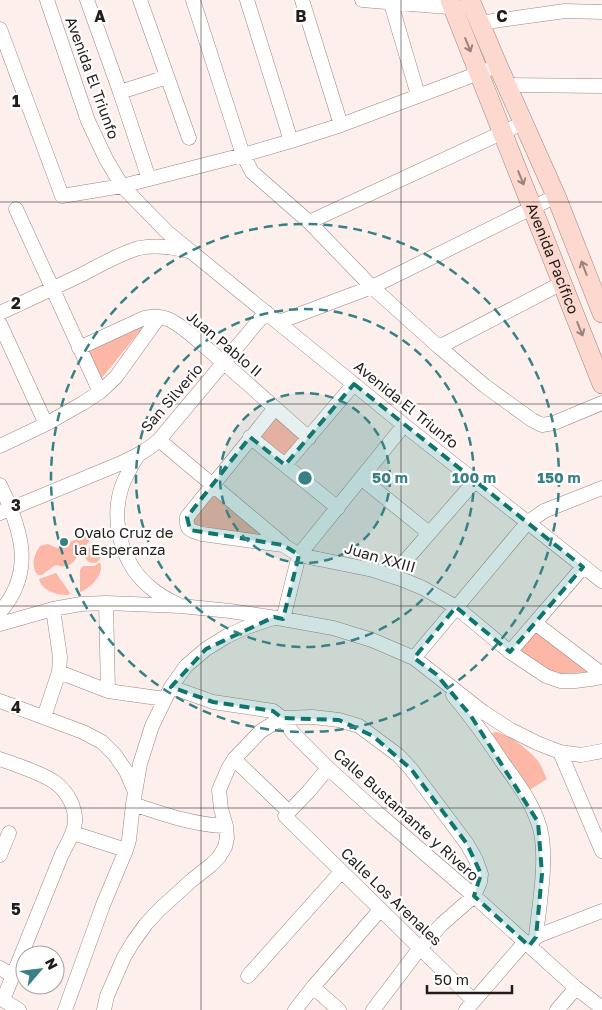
<svg xmlns="http://www.w3.org/2000/svg" width="602" height="1010" font-family="'Golos Text',sans-serif">
	<rect width="100%" height="100%" fill="#fdefec"/>
	<!-- green -->
	<path fill="#fcb7a6" d="M148,321L101,379L86,348Z
		M275,414L302,436L282,459L256,436Z
		M213,491L265,537L196,525L192,521Z
		M81,532H85L88,534L90,541L83,548L79,550C78,561 68,570 57,565L54,566L42,575H38C30,568 34,554 40,546L48,544L57,548L77,539Z
		M85 555a8 8 0 1 1 16 0a8 8 0 1 1-16 0Z
		M100,562C105,574 91,588 80,592V570L83,566H94Z
		M56,573L70,593L68,595C56,595 42,591 39,579Z
		M535,627L592,672L552,674L515,650Z
		M495,732C508,733 530,751 538,761C542,767 544,773 547,779L526,792L491,734Z"/>
	<g fill="none" stroke-linecap="round" stroke-linejoin="round">
		<defs>
			<path id="street" d="M47,0L88,121L106,159L122,186L167,232L404,425L602,581
				M87,0L120,92L149,179
				M140,0L189,138
				M193,0L243,155L252,172L309,222L372,287L439,347L485,386L532,420L542,425L554,423L602,403
				M247,0L291,141
				M302,0L341,125
				M362,0L460,8
				M390,0L418,95
				M479,23L565,11L602,12
				M0,29L62,196L122,186L243,155L291,141L341,125L487,70
				M506,85L602,86
				M120,92L167,77
				M16,209L100,392
				M309,222L523,123
				M0,313C28,300 56,287 83,274C100,265 121,253 139,248C155,245 172,247 188,251
				M279,322L372,287L556,196
				M0,324L46,424
				M439,347L562,283
				M79,348L144,318C153,316 162,316 170,320C184,327 198,341 210,351C243,379 276,409 309,438
				M275,408L187,517C186,531 190,530 202,534L283,545L299,555L373,570L401,579L423,588L456,607L510,652L546,676L560,681H575L591,679L602,677
				M250,437L338,508
				M159,440L283,544
				M0,446L46,424L83,403L100,392L116,377L159,317
				M138,455C132,465 126,475 122,486C110,521 122,565 151,588C159,595 168,600 177,604
				M285,465L354,384
				M361,478L429,533
				M0,485C21,528 36,571 0,612
				M0,513L119,464C134,457 147,451 159,440L266,312
				M392,576L475,481
				M106,603L108,691
				M283,619L299,555L404,425
				M535,623L602,674
				M0,624L53,609L81,604L106,603L181,606L230,611L283,619L333,628L372,640L414,658L483,712L511,730L537,743L560,752L581,755L602,751
				M510,652L583,567
				M414,658L527,523L544,511L602,488
				M59,672L108,691L165,699
				M171,687L213,702L273,711L282,718L293,733L328,768L380,815L474,896L576,988L602,1008
				M453,695C471,717 488,740 503,763C519,785 538,810 542,838C546,870 539,905 536,937
				M0,701L83,732L102,742L115,755L126,771L135,792
				M44,717L59,672L60,657L53,609
				M560,752L602,851
				M0,759C16,765 45,774 57,784C68,793 76,808 75,822C74,834 67,844 62,854L3,1000
				M234,759L289,812
				M328,768L309,791L285,816L474,1001
				M133,804C163,814 194,825 226,826
				M73,833L126,850
				M0,855L9,833
				M532,942L536,937L540,935L602,911
				M0,968L13,976
				M248,976L341,872
				M313,987L339,1010
				M0,998L19,1010
				M65,1010L103,905L126,850L129,840L133,804L140,764L152,726L171,687L186,666L206,649L227,636L247,627L271,619
				M104,1010L107,996L124,957L133,942L146,924L160,909L192,880L211,865L219,857L225,847L227,838L226,826L221,809L219,790L228,769L234,759L261,731L282,718L313,717L339,720L359,726L398,755L411,769L467,844L476,860L481,874L480,882L474,896L442,924L420,948L373,1010
				M295,1010L313,987L380,910
				M466,1010L525,942
				M557,1010L576,988"/>
			<g id="secondary">
				<path id="s1" d="M450,0L602,384"/>
				<path d="M470,0L498,66L556,196L602,313"/>
			</g>
		</defs>
		<!-- street casing -->
		<use href="#street" stroke="#9a8681" stroke-width="15"/>
		<!-- secondary casing -->
		<use href="#secondary" stroke="#9a8681" stroke-width="20"/>
		<!-- street -->
		<use href="#street" stroke="#fff" stroke-width="14"/>
		<!-- secondary -->
		<use href="#secondary" stroke="#fcd8cf" stroke-width="19"/>
	</g>
	<!-- one-way arrows -->
	<defs><path id="oneway-shaft" d="M-6 0H5M1.5-3L5.5 0L1.5 3" fill="none" stroke-width="1.6" stroke-linecap="round" stroke-linejoin="round" transform="scale(1.25)"/></defs>
	<g stroke="#9a837e">
		<use href="#oneway-shaft" transform="translate(468 45) rotate(68)"/>
		<use href="#oneway-shaft" transform="translate(521 178) rotate(68)"/>
		<use href="#oneway-shaft" transform="translate(584 268) rotate(-111)"/>
		<use href="#oneway-shaft" transform="translate(580 329) rotate(68)"/>
	</g>
	<!-- marked area -->
	<path fill="#0f766e" fill-opacity="0.2" stroke="#0f766e" stroke-width="4" stroke-dasharray="10 6" stroke-linejoin="round" d="M354,384L583,567L510,652L456,607L414,658L436,674L471,716L538,822L542,874L536,937L529,946L474,896L481,874L467,844L411,769L373,736L339,720L282,718L273,711L213,702L171,687L206,649L274,617L283,619L299,555L283,545L190,530L187,517L250,437L285,465Z"/>
	<!-- grid -->
	<path fill="none" stroke="#231c1a" stroke-width="1" stroke-opacity="0.55" d="M201,0V1010M401,0V1010M0,202H602M0,404H602M0,606H602M0,808H602"/>
	<!-- distance rings -->
	<circle cx="305" cy="478" r="85" fill="#378085" fill-opacity=".12"/>
	<g fill="none" stroke="#378085" stroke-width="2.5" stroke-dasharray="9 6">
		<circle cx="305" cy="478" r="85"/>
		<circle cx="305" cy="478" r="169"/>
		<circle cx="305" cy="478" r="254"/>
	</g>
	<!-- markers -->
	<circle fill="#378085" stroke="#fff" stroke-width="2" cx="64" cy="542" r="5"/>
	<g text-anchor="middle" stroke-width="4.5" stroke-linejoin="round" paint-order="stroke">
		<!-- street labels -->
		<g font-size="15" fill="#231c1a" stroke="#fff">
			<text transform="translate(92 78) rotate(70)" y="5">Avenida El Triunfo</text>
			<text dy="5" stroke="none"><textPath href="#s1" startOffset="278">Avenida Pacífico</textPath></text>
			<text transform="translate(224 344) rotate(40)" y="5">Juan Pablo II</text>
			<text transform="translate(172 398) rotate(-49)" y="5">San Silverio</text>
			<text transform="translate(406 405) rotate(39)" y="5">Avenida El Triunfo</text>
			<text transform="translate(380 558) rotate(16)" y="5">Juan XXIII</text>
			<text transform="translate(406 815) rotate(42)" y="5">Calle Bustamante y Rivero</text>
			<text transform="translate(391 897) rotate(44)" y="5">Calle Los Arenales</text>
		</g>
		<!-- poi labels -->
		<g font-size="15" fill="#231c1a" stroke="#fff" text-anchor="start">
			<text x="74" y="538">Ovalo Cruz de<tspan x="74" dy="17">la Esperanza</tspan></text>
		</g>
	</g>
	<g font-size="16" text-anchor="middle" font-weight="bold" fill="#231c1a" stroke="#fff" stroke-width="4.5" stroke-linejoin="round" paint-order="stroke">
		<text x="100" y="22">A</text>
		<text x="301" y="22">B</text>
		<text x="502" y="22">C</text>
		<text x="16" y="107">1</text>
		<text x="16" y="309">2</text>
		<text x="16" y="511">3</text>
		<text x="16" y="713">4</text>
		<text x="16" y="915">5</text>
	</g>
	<circle cx="305" cy="478" r="8" fill="#378085" stroke="#fff" stroke-width="2.5"/>
	<g font-size="15" text-anchor="middle" font-weight="bold" fill="#378085" stroke="#fff" stroke-width="4.5" stroke-linejoin="round" paint-order="stroke">
		<text x="390" y="483">50 m</text>
		<text x="474" y="483">100 m</text>
		<text x="559" y="483">150 m</text>
	</g>
	<!-- north arrow -->
	<g transform="translate(40 970) rotate(62)"><circle r="24" fill="#ffffff" stroke="#a7a4a3"/>
	<path d="M0-4L9 19L0 12L-9 19Z" fill="#378085"/>
	<text y="-8" font-size="14" font-weight="bold" text-anchor="middle" fill="#231c1a">N</text>
	</g>
	<!-- scale -->
	<path d="M427 985v8h85v-8" fill="none" stroke="#231c1a" stroke-width="2.5"/>
	<text x="434" y="985" font-size="15" fill="#231c1a" stroke="#ffffff" stroke-width="4" paint-order="stroke">50 m</text>
</svg>
